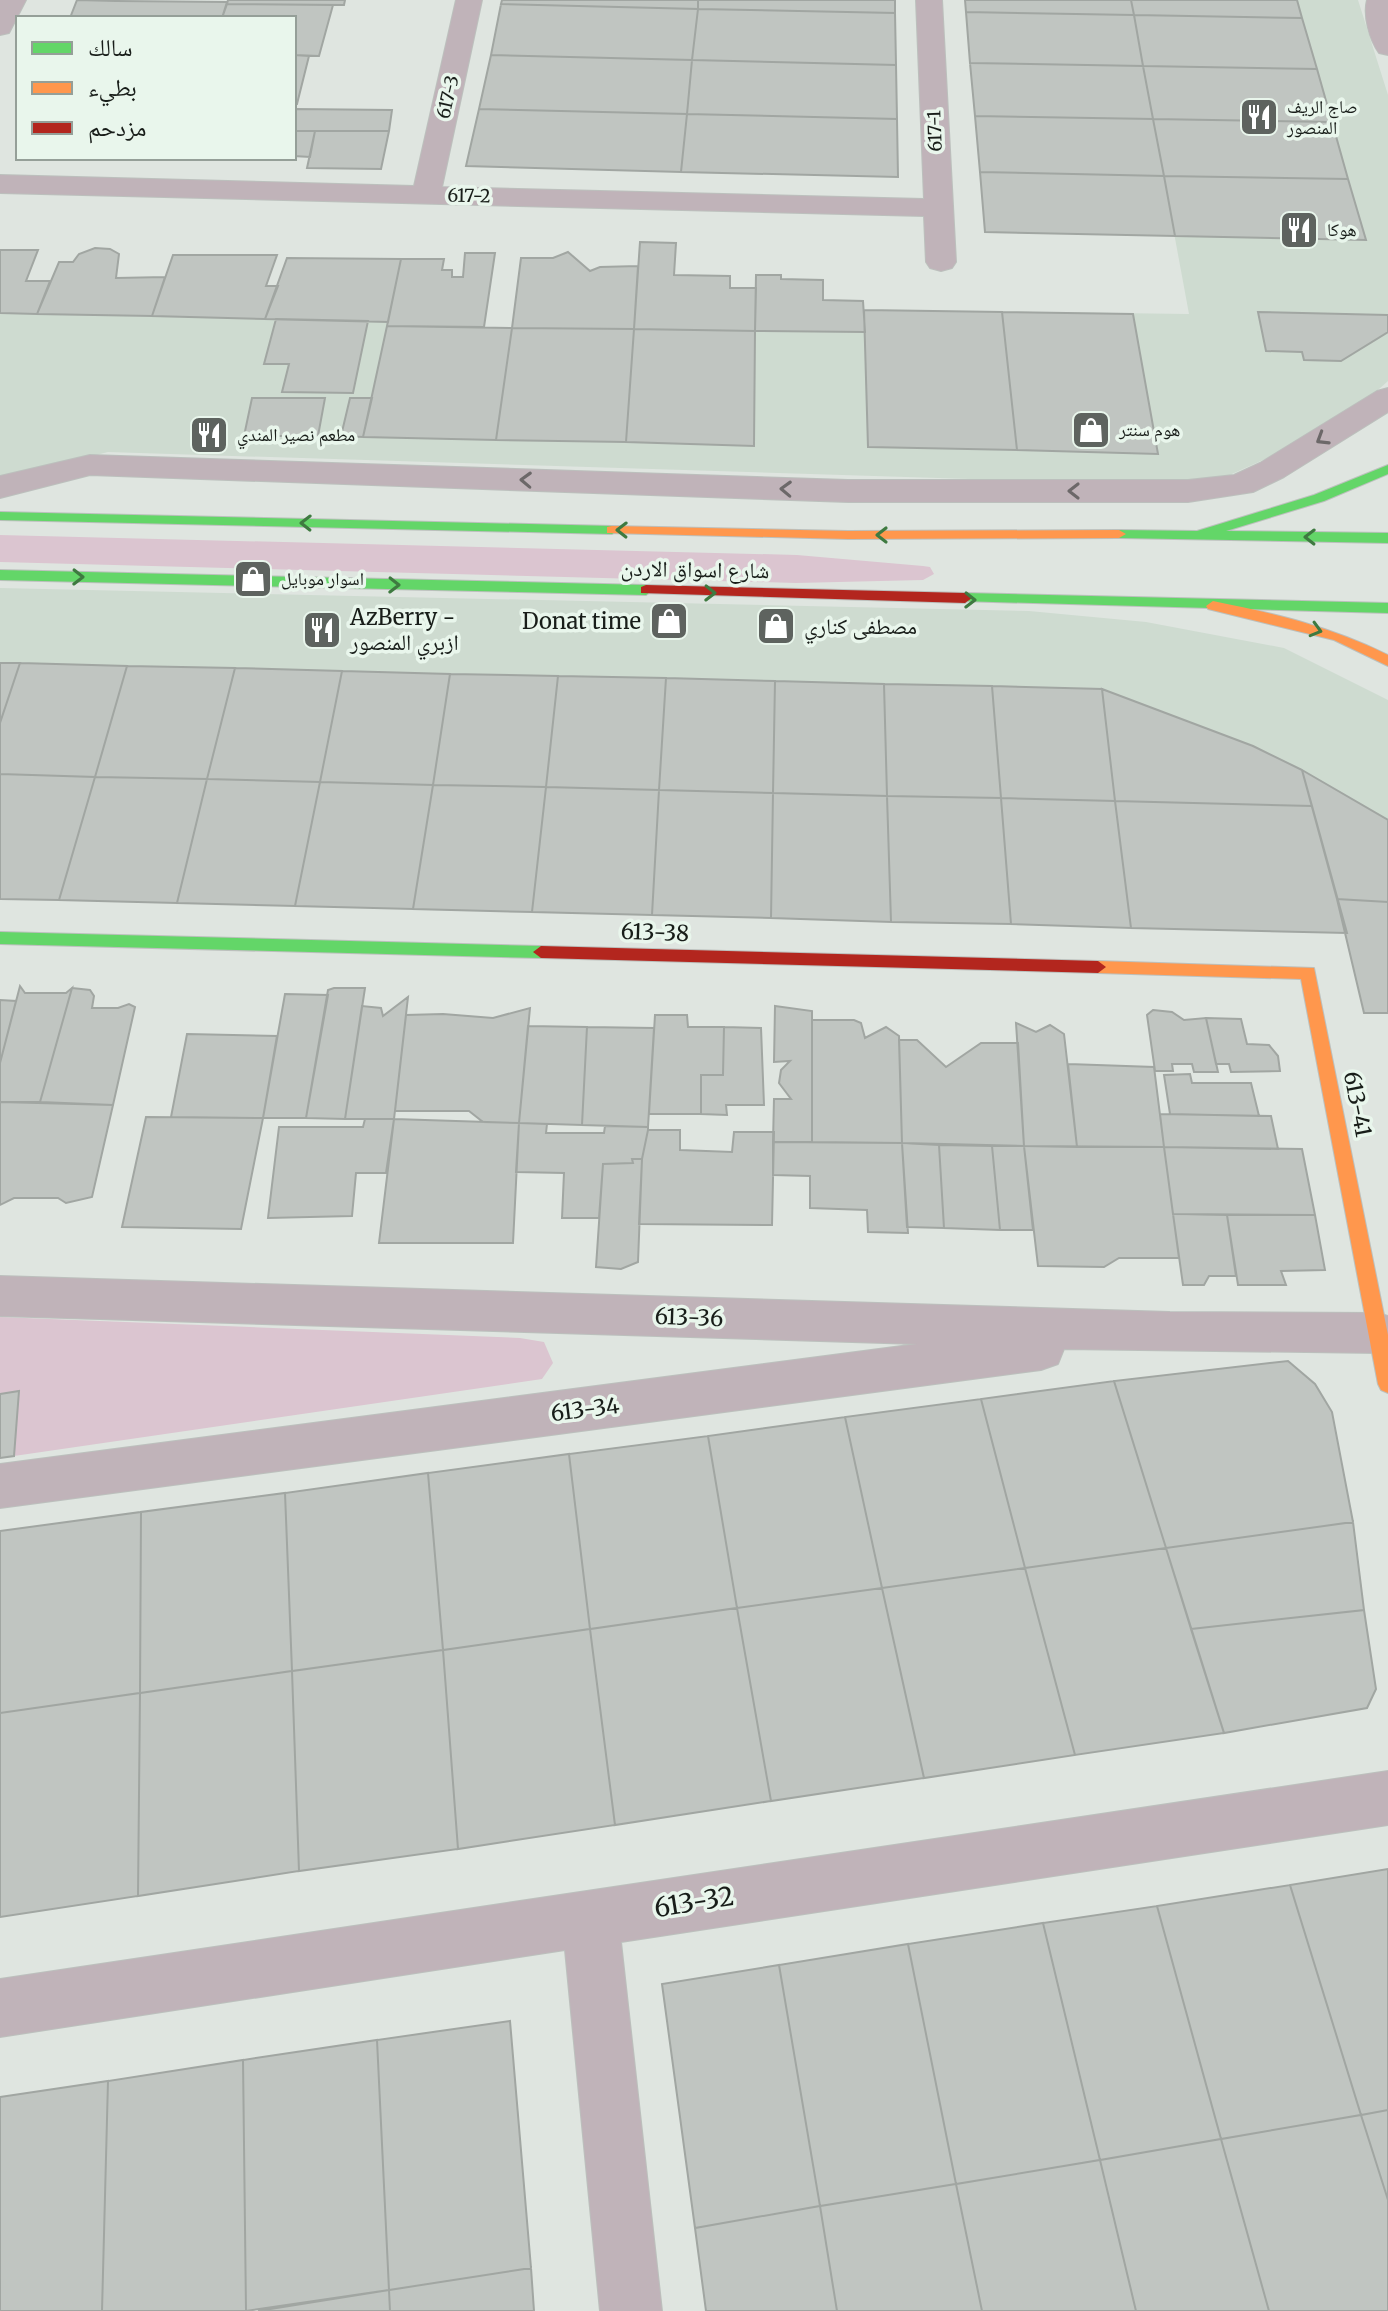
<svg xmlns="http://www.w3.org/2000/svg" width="1388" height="2311" font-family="Merriweather,'Noto Naskh Arabic',serif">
	<rect width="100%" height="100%" fill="#dfe5e0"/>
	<!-- built -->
	<path fill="#cedbd0" d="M1131,0H1358L1388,95V381L1369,398L1274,455L1223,478L1164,485L108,452L0,479V313L388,322V326L864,332V310L1189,314Z
		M0,588L1029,611L1146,622L1284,648L1388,700V1013H1364L1347,933L1312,806L0,774Z"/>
	<!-- green -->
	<path fill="#dbc5d0" d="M0,535L797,555L923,566L930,567L934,574L923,580L796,583L0,562Z
		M0,1317L520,1338L544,1342L553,1363L542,1379L14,1456L19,1392L0,1394Z"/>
	<!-- building -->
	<path fill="#c0c5c1" stroke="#a1a6a2" stroke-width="2" d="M77,0L116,1L227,2L222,18H70Z
		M228,0H345L344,5L227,4Z
		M502,0H698V9L501,4Z
		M698,0H895V13L698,9Z
		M965,0H1131L1134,15L966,12Z
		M1131,0H1297L1302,18L1134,15Z
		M227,4L333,5L319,56L294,55V18H222Z
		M501,4L698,9L692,60L491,55Z
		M698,9L895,13L896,65L692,60Z
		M966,12L1134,15L1143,66L970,63Z
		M1134,15L1302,18L1317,69L1143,66Z
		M294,55L309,56L297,104H294Z
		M491,55L692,60L687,114L479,109Z
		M692,60L896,65L897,119L687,114Z
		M970,63L1143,66L1153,119L975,116Z
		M1143,66L1317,69L1332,122L1153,119Z
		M294,109L392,110L389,131H294Z
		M479,109L687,114L681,172L466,166Z
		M687,114L897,119L898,177L681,172Z
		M975,116L1153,119L1164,176L980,172Z
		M1153,119L1332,122L1348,179L1164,176Z
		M294,131H315L310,157L294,156Z
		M315,131H389L381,169L307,168Z
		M980,172L1164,176L1175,236L985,232Z
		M1164,176L1348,179L1366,240L1175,236Z
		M640,242L676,243L674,275L730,276V288H756L755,331L634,329Z
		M95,248L110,249L119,254L116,278L165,277L152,316L37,314L59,262H73L79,254Z
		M0,250H38L26,281H50L37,314L0,313Z
		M568,252L590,271L600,267L638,266L634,329L512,328L521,258H553Z
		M465,253H495L484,327L387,326L401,259H444L442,270H452V277H463Z
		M173,255H277L266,286H278L265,319L152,316Z
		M287,258L401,259L388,322L265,319Z
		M756,275H781V279L823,280V300L863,301L865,332L755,331Z
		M864,310L1002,312L1017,450L868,447Z
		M1002,312L1133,314L1158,454L1017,450Z
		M1258,312L1388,315V332L1341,361L1304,360L1302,352L1266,351Z
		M276,319L368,321L353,393L282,392L289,364H264Z
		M387,326L512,328L496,440L363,437Z
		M512,328L634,329L626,442L496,440Z
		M634,329L755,331L754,446L626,442Z
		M252,398H325L318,436H244Z
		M350,398H372L363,437L341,436Z
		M0,663H20L0,723Z
		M20,663L127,666L95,777L0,774V723Z
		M127,666L235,668L207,779L95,777Z
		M235,668L342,671L320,782L207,779Z
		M342,671L450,674L433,785L320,782Z
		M450,674L558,676L546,787L433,785Z
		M558,676L666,678L659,790L546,787Z
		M666,678L775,681L773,793L659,790Z
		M775,681L884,684L887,796L773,793Z
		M884,684L992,686L1001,798L887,796Z
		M992,686L1102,689L1115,801L1001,798Z
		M1102,689L1253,746L1302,770L1312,806L1115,801Z
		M1302,770L1388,820V902L1337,899Z
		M0,774L95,777L59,900L0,899Z
		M95,777L207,779L177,903L59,900Z
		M207,779L320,782L295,906L177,903Z
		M320,782L433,785L413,909L295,906Z
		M433,785L546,787L532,912L413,909Z
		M546,787L659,790L652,915L532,912Z
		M659,790L773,793L771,918L652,915Z
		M773,793L887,796L891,922L771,918Z
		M887,796L1001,798L1011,924L891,922Z
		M1001,798L1115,801L1131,928L1011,924Z
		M1115,801L1312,806L1347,933L1131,928Z
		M1337,899L1388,902V1013H1364Z
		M20,986L25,993H66L72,988L40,1102H0V1063Z
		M72,988L90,990L94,996L92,1008H118L129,1004L135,1007L113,1105L40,1102Z
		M334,988H365L345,1119L306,1118L328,990Z
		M285,994L328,995L306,1118H263Z
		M408,997L394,1119H345L362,1006L381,1008L383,1016Z
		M0,1000L16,1001L0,1063Z
		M775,1006L812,1011V1142H773L774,1099H791L779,1083L781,1070L790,1061L774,1062Z
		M530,1008L519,1123L483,1122L469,1111H395L406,1015L443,1014L493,1018Z
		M1153,1010L1172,1012L1184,1020L1206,1018L1218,1072H1194L1192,1064H1172L1173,1071H1155L1147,1015Z
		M655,1015H687L688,1027H724L723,1075H701V1114H649Z
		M1206,1018L1241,1019L1247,1044L1269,1045L1278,1056L1280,1071L1231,1072L1229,1064H1216Z
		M812,1020H854L861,1023L865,1038L886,1027L899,1036L902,1143L812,1142Z
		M1016,1023L1036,1032L1050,1025L1064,1034L1077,1147L1024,1146Z
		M528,1026L587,1027L582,1125L519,1123Z
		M587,1027L654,1028L648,1127L582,1125Z
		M724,1027L761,1028L764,1105H726L727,1115L701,1114V1075H723Z
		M187,1034L277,1036L263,1118L171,1117Z
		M899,1040H917L946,1067L981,1043H1018L1024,1146L902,1143Z
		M1068,1064L1154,1067L1164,1147H1077Z
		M1190,1074L1192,1083H1251L1259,1116L1170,1114L1164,1075Z
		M0,1102L113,1105L92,1197L66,1203L58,1198H14L0,1205Z
		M1160,1114L1271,1116L1278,1149L1164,1147Z
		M146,1117L263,1118L241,1229L122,1227Z
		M365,1119H394L386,1173H356L352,1216L268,1218L279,1127H363Z
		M394,1119L519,1123L513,1243H379Z
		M519,1123L547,1124L546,1133H604L605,1126L648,1127V1130L642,1159H632L633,1163L603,1164L599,1218H562L564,1173L516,1172Z
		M648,1130H680V1150L732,1152L734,1132H774L772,1225L639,1224L642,1159Z
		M773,1142L902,1143L908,1233L868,1232L867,1210L810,1208V1176L773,1175Z
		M902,1143L939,1145L944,1228L907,1227Z
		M939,1145L992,1146L1000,1230L944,1228Z
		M992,1146H1024L1033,1230H1000Z
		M1024,1146L1164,1147L1179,1258H1119L1104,1267L1038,1266Z
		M1164,1147L1302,1149L1315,1215L1173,1214Z
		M632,1159H642L638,1262L621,1269L596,1267L603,1164L633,1163Z
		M1173,1214L1227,1215L1236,1276H1209L1204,1285H1183Z
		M1227,1215H1315L1325,1270L1281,1271L1286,1285H1238Z
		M1288,1361L1315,1384L1332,1412L1353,1522L1166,1548L1114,1381Z
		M1114,1381L1166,1548L1025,1568L981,1399Z
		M19,1391L14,1456L0,1458V1394Z
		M981,1399L1025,1568L882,1588L845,1417Z
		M845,1417L882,1588L737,1608L708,1436Z
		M708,1436L737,1608L590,1629L569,1454Z
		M569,1454L590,1629L443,1650L428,1473Z
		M428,1473L443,1650L292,1671L285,1493Z
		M285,1493L292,1671L140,1693L141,1512Z
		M141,1512L140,1693L0,1713V1531Z
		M1353,1522L1364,1610L1191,1629L1166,1548Z
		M1166,1548L1224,1733L1075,1755L1025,1568Z
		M1025,1568L1075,1755L924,1778L882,1588Z
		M882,1588L924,1778L771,1801L737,1608Z
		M737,1608L771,1801L615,1825L590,1629Z
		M1364,1610L1376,1689L1367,1708L1224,1733L1191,1629Z
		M590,1629L615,1825L458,1849L443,1650Z
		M443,1650L458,1849L299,1871L292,1671Z
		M292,1671L299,1871L138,1896L140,1693Z
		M140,1693L138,1896L0,1917V1713Z
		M1388,1869V2110L1361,2115L1290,1885Z
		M1290,1885L1361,2115L1221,2139L1157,1906Z
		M1157,1906L1221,2139L1100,2160L1043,1923Z
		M1043,1923L1100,2160L956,2184L908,1944Z
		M908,1944L956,2184L820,2206L779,1965Z
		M779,1965L820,2206L695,2228L662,1984Z
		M510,2021L531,2268L389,2290L377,2040Z
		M377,2040L389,2290L246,2311L243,2060Z
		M243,2060L246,2311H102L108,2081Z
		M108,2081L102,2311H0V2097Z
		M1388,2110V2200L1361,2115Z
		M1361,2115L1388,2200V2311H1269L1221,2139Z
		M1221,2139L1269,2311H1136L1100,2160Z
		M1100,2160L1136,2311H982L956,2184Z
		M956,2184L982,2311H837L820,2206Z
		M820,2206L837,2311H706L695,2228Z
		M531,2268L534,2311H390L389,2290Z
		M389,2290L390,2311H258Z"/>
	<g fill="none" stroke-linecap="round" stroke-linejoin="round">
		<defs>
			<path id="street" d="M0,0H26L9,33L0,35Z
				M456,0H482L442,187L924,199L916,0H942L956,262L952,268L941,271L930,268L926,262L924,216L0,193V175L414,186Z
				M1367,0H1388V55L1379,53C1369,39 1363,15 1367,0Z
				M1388,388V412L1284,477L1253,492L1188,502H848L90,475L0,498V476L90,455L848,480H1188L1234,475L1260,463L1377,391Z
				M0,1276L1170,1312L1378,1313L1388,1316V1350L1378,1353L1064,1349L1058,1364L1041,1370L0,1508V1464L917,1344L0,1316Z
				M1388,1771V1825L621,1942L662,2311H600L565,1950L0,2037V1979Z"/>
			<path id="fast" d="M1388,465V474L1324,501L1226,531L1388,533V543L1119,538L1112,534L1119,530L1197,531L1314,495Z
				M0,512L612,526L619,530L612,534L0,520Z
				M0,570L646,585L653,590L646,595L0,580Z
				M965,593L1388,603V613L960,601L958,598Z
				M0,932L541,946L549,952L541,958L0,944Z"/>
			<path id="slow" d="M612,526L848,531L1119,530L1126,534L1119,538L848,539L607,533V527Z
				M1213,601C1276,614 1329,626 1388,655V666L1334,640L1208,609L1206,606Z
				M1098,961L1314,968L1388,1335V1393L1381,1390L1378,1384L1301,979L1098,973L1090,967Z"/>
			<path id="jam" d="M646,585L965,593L972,598L965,603L641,593V587Z
				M541,946L1098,961L1106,967L1098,973L541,958L533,952Z"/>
		</defs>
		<!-- street casing -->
		<use href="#street" stroke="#bcc0bd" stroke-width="2"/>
		<!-- fast casing -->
		<use href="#fast" stroke="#bcc0bd" stroke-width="2"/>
		<!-- slow casing -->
		<use href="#slow" stroke="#bcc0bd" stroke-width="2"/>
		<!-- jam casing -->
		<use href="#jam" stroke="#bcc0bd" stroke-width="2"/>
		<!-- street -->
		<use href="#street" fill="#c0b3b9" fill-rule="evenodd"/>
		<!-- fast -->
		<use href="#fast" fill="#63d668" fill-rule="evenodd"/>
		<!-- slow -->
		<use href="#slow" fill="#ff974d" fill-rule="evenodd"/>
		<!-- jam -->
		<use href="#jam" fill="#b3261e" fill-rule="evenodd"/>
	</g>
	<!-- one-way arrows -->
	<defs><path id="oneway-chevron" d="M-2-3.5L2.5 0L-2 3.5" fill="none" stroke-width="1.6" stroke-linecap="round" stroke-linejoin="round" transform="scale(2)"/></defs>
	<g stroke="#6c6869">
		<use href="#oneway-chevron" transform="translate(1322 439) rotate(148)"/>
		<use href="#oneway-chevron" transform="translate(526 480) rotate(-178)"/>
		<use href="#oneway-chevron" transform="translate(786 489) rotate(-178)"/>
		<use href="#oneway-chevron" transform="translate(1074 491) rotate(180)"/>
	</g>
	<g stroke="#3e7a40">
		<use href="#oneway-chevron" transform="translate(306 523) rotate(-179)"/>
		<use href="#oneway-chevron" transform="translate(622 530) rotate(-179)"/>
		<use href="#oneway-chevron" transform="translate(882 535) rotate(180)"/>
		<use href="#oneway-chevron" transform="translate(1310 537) rotate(-179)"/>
		<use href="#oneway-chevron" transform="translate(78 577) rotate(1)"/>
		<use href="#oneway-chevron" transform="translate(394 585) rotate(1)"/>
		<use href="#oneway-chevron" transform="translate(710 593) rotate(1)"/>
		<use href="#oneway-chevron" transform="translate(970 600) rotate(1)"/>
		<use href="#oneway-chevron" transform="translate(1316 630) rotate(16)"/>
	</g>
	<!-- icons -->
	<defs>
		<symbol id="restaurant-square" viewBox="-11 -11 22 22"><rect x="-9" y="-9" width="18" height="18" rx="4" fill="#5e635f" stroke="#e9f6ec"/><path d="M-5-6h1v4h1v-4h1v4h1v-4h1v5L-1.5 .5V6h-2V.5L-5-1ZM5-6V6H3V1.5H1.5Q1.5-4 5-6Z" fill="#fff"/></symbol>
		<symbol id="shop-square" viewBox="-11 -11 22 22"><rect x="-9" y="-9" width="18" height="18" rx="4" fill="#5e635f" stroke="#e9f6ec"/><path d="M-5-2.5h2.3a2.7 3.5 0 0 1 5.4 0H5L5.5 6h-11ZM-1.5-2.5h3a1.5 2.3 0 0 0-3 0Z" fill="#fff"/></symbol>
	</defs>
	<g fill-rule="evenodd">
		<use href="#restaurant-square" x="1237" y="95" width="44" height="44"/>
		<use href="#restaurant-square" x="1277" y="208" width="44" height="44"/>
		<use href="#shop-square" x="1069" y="408" width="44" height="44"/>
		<use href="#restaurant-square" x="187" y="413" width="44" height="44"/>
		<use href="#shop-square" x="231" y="557" width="44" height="44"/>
		<use href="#shop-square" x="647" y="599" width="44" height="44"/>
		<use href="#shop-square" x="754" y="604" width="44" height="44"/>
		<use href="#restaurant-square" x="300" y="608" width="44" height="44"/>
	</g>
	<g text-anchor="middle" stroke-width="7" stroke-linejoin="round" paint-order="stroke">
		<!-- far-street labels -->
		<g font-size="18" fill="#181d19" stroke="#e9f6ec">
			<text transform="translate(448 97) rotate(-77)" y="6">617-3</text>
			<text transform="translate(935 131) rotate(-92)" y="6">617-1</text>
			<text transform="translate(469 196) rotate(1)" y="6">617-2</text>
		</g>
		<!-- far-poi labels -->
		<g font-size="18" fill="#181d19" stroke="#e9f6ec" text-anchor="start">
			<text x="1287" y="113">صاج الريف<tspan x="1287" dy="21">المنصور</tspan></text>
			<text x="1327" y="236">هوكا</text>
			<text x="1119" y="436">هوم سنتر</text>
			<text x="237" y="441">مطعم نصير المندي</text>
			<text x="281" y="585">اسوار موبايل</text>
		</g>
		<!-- street labels -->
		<g font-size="22" fill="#181d19" stroke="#e9f6ec">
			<text transform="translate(695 569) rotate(1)" y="8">شارع اسواق الاردن</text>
			<text transform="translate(655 932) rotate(2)" y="8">613-38</text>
			<text transform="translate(1358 1104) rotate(79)" y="8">613-41</text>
			<text transform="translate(689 1317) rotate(2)" y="8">613-36</text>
			<text transform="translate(585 1409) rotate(-7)" y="8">613-34</text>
		</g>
		<!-- poi labels -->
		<g font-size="22" fill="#181d19" stroke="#e9f6ec" text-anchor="start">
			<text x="350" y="625">AzBerry -<tspan x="350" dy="25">ازبري المنصور</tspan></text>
			<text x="641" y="629" text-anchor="end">Donat time</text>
			<text x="804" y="634">مصطفى كناري</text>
		</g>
		<!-- near-street labels -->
		<g font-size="26" fill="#181d19" stroke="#e9f6ec">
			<text transform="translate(694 1902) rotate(-9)" y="9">613-32</text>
		</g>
	</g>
	<!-- legend -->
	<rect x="16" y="16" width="280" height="144" fill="#e9f6ec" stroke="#959f98" stroke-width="2"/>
	<rect x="32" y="42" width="40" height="12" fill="#63d668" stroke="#959f98" stroke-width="2"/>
	<text x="88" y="56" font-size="24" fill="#181d19">سالك</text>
	<rect x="32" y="82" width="40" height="12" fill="#ff974d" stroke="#959f98" stroke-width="2"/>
	<text x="88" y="96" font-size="24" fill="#181d19">بطيء</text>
	<rect x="32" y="122" width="40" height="12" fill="#b3261e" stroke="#959f98" stroke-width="2"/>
	<text x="88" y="136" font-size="24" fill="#181d19">مزدحم</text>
</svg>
